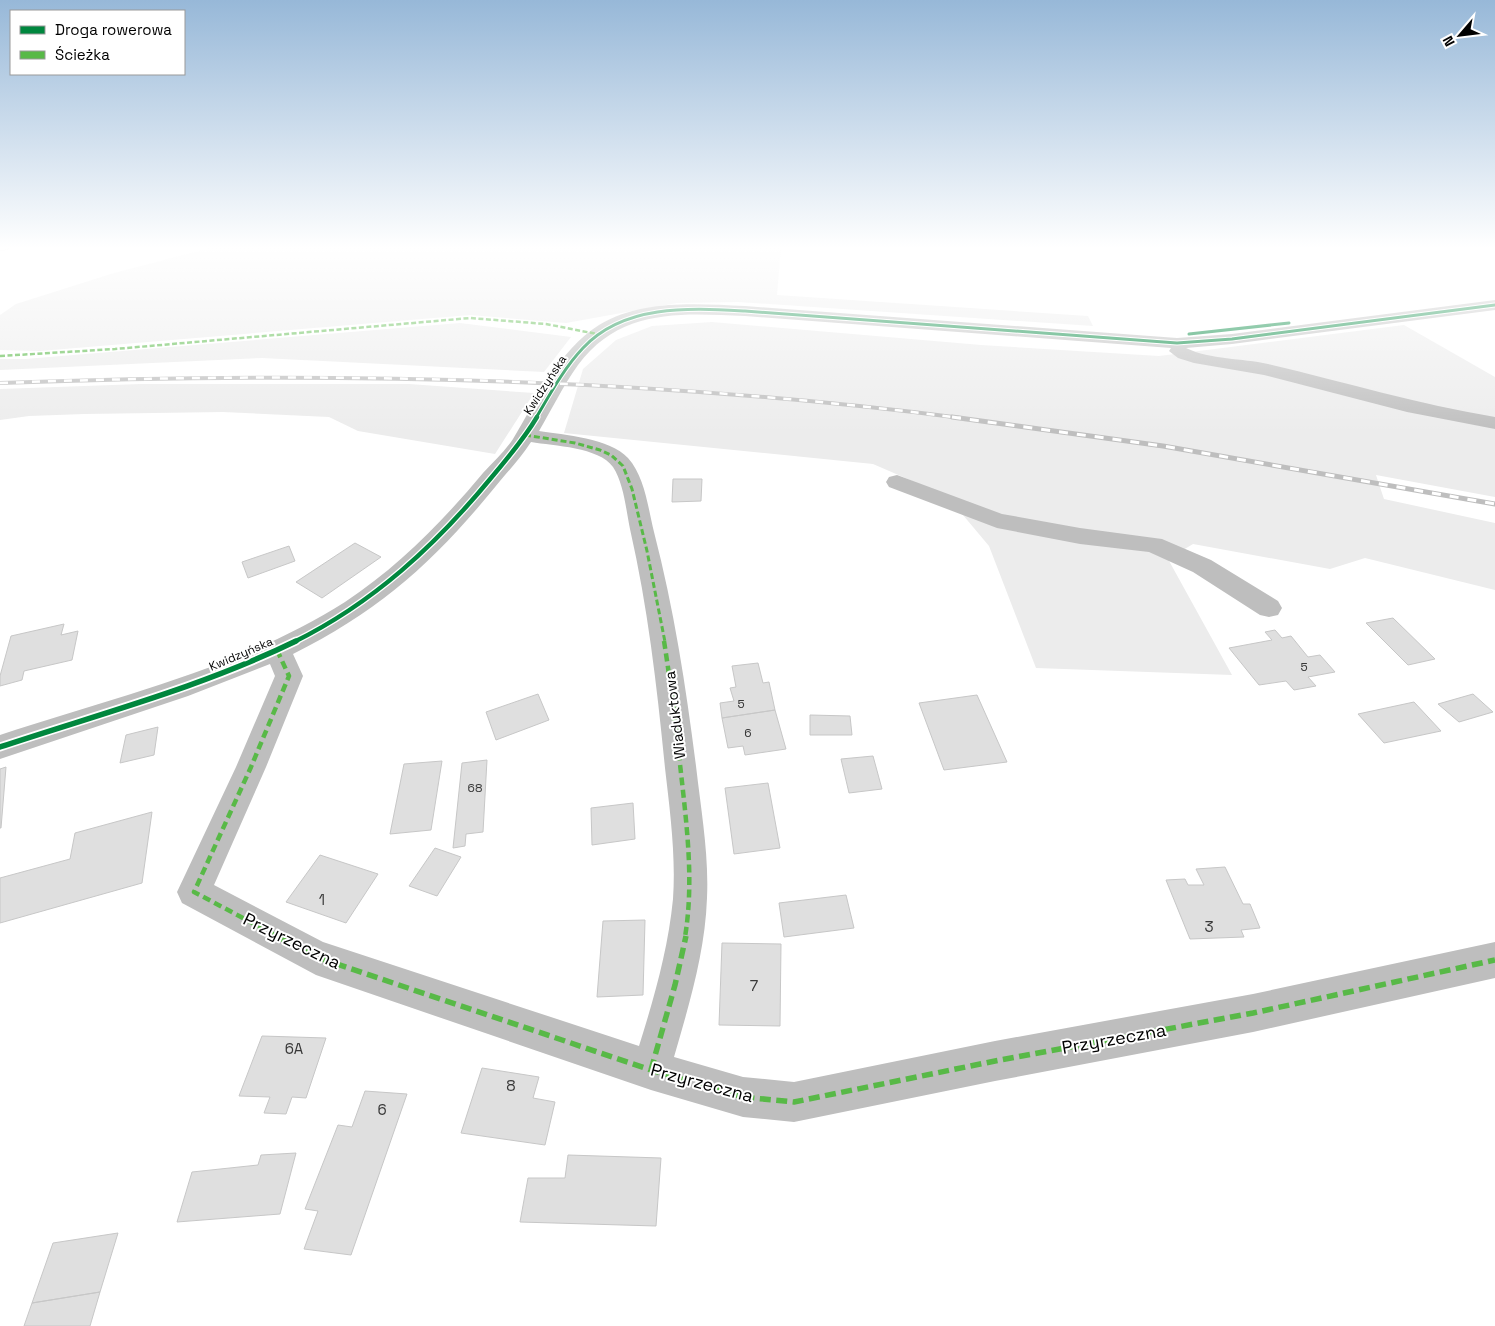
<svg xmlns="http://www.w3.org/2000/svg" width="1495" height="1326" font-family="'Space Grotesk',sans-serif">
	<rect width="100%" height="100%" fill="#fff"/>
	<!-- green -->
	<path fill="#ececec" d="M210,248H781L777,295L1088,316L1093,326L738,302L677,303L566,323L470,315L40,351L0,350V315L16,304L114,273Z
		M712,322L981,345L1159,356L1404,325L1495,377V497L1376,475L1384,499L1495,523V590L1365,558L1330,569L1193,544L1168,559L1232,675L1036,668L989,546L947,496L873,464L564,433L583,369L616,340L652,326Z
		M460,323L571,337L544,372L262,358L0,370V359H25Z
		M141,384H409L534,393L495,454L358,431L329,417L223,412L84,414L29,416L0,420V389Z"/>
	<!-- building -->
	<path fill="#dfdfdf" stroke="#c7c7c7" d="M673,479H702L701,501L672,502Z
		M355,543L381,557L322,598L296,582Z
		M289,546L295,561L248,578L242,562Z
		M1393,618L1435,659L1408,665L1366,623Z
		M64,624L61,635L78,631L72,660L24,671L22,680L0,686V676L11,636Z
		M1275,630L1282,638L1291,636L1308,657L1320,655L1335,672L1308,677L1316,686L1294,690L1286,681L1259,685L1229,648L1272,640L1265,632Z
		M758,663L763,683L769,682L775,710L722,718L720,703L734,701L730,688L736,687L732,666Z
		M538,694L549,720L496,740L486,712Z
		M1473,694L1493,712L1459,722L1438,704Z
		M977,695L1007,762L944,770L919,703Z
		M1414,702L1441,731L1384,743L1358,714Z
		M775,710L786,749L745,755L743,746L728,748L722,718Z
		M810,715L850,716L852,735H810Z
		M158,727L154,755L120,763L126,735Z
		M873,756L882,789L849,793L841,759Z
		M487,760L483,832L466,834L465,846L453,848L462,763Z
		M442,761L431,830L390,834L404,764Z
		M6,767L1,828H0V769Z
		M768,783L780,848L734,854L725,788Z
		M633,803L635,839L592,845L591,808Z
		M152,812L142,883L0,923V878L70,859L75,833Z
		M435,848L461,857L437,896L409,886Z
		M320,855L378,874L346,923L286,902Z
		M1225,867L1243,904H1250L1260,928L1241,930L1244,937L1190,939L1166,880L1185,879L1188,885H1204L1196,869Z
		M846,895L854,928L784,937L779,903Z
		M645,920L643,995L597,997L603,921Z
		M722,943L781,944L780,1026L719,1025Z
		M262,1036L326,1038L306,1098L292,1097L286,1114L264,1113L270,1097L239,1096Z
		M482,1068L539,1077L533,1098L555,1102L545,1145L461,1133Z
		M365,1091L407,1094L351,1255L304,1249L318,1211L305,1209L338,1125L352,1127Z
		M296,1153L280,1214L177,1222L192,1172L258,1165L261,1155Z
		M568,1155L661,1158L656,1226L520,1222L528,1178H565Z
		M118,1233L100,1292L32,1303L53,1243Z
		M100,1292L90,1326H24L32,1303Z"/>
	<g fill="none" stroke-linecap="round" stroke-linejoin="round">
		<!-- minor -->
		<path fill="#bebebe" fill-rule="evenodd" d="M1495,300V310L1232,344L1186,348C1211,360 1242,358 1268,364C1344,382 1418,404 1495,417V429L1407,412L1264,375L1194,363L1178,358L1169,351L1171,348L745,316C681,313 620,308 578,365C563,386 552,409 539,431C564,435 610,438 628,458C645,477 648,508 654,532C674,609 686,687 696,766C701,810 709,854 707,898C705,953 689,1005 674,1057L743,1077L794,1082L995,1041L1253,994L1495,942V978L1253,1032L995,1081L794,1122L743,1117L651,1090L316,975L182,903L177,892L236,767L275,676L270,664L188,696L0,759V735C116,697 241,668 345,602C398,567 443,521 483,473C493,462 505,451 513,439C536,401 559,350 599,325C642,299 697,304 745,306L1177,338L1232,334ZM531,442C554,446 599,447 613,467C624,484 626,510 630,529C648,608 657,687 665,768C670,811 676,856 673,899C668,950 654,998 639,1046L323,942L214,885L266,767L303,676L293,654C383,609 437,559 500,481C511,468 522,456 531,442Z
			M897,475L1002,514L1080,528L1162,539L1211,560L1278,601L1282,608L1278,615L1269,617L1260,615L1193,572L1149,552L1080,544L997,528L889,487L886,482L889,477Z"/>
		<defs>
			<path id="rail-far1" d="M0,249L7,248
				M0,383C320,371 644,377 961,418"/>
			<path id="rail" d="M952,417L1163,446L1495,504"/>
		</defs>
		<!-- rail-far1 casing -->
		<use href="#rail-far1" stroke="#bebebe" stroke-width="4"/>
		<!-- rail casing -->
		<use href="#rail" stroke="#bebebe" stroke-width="5"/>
		<!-- rail-far1 -->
		<use href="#rail-far1" stroke="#fff" stroke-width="2.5" stroke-dasharray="8" stroke-linecap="butt"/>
		<!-- rail -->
		<use href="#rail" stroke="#fff" stroke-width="3" stroke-dasharray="9" stroke-linecap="butt"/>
		<!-- quiet-far3 -->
		<path stroke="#58b947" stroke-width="2.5" stroke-dasharray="5 2.5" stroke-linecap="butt" d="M0,356L115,349L470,318L546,324L597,334"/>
		<!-- quiet-far2 -->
		<path stroke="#58b947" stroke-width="3" stroke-dasharray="6 3" stroke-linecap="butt" d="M525,435L575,443L600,450L611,455L623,466L632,489L647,551L665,642"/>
		<!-- quiet-far1 -->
		<path stroke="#58b947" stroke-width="4.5" stroke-dasharray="8 4.5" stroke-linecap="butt" d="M664,641C671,685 676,729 681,773C687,828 694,882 685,937
			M277,650L289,676L251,767L194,892L279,937"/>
		<!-- quiet -->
		<path stroke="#58b947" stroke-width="5.5" stroke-dasharray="11 5.5" stroke-linecap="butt" d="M276,936L316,957L651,1070L743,1097L794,1102L995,1061L1253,1013L1495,960
			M651,1070L675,985L686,936"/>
		<defs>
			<path id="cycleway-far2" d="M1189,334L1289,323
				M536,418C550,394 564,368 583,348C624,304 689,308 745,311L1177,343L1232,339L1495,305"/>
			<path id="cycleway-far1" d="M294,642C373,603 435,546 491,478C508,458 524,439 537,417"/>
			<path id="cycleway" d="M0,747C99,714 202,687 296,641"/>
		</defs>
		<!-- cycleway-far2 casing -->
		<use href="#cycleway-far2" stroke="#fff" stroke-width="5"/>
		<!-- cycleway-far1 casing -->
		<use href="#cycleway-far1" stroke="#fff" stroke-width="7"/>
		<!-- cycleway casing -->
		<use href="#cycleway" stroke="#fff" stroke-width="9"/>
		<!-- cycleway-far2 -->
		<use href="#cycleway-far2" stroke="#00873e" stroke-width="3"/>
		<!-- cycleway-far1 -->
		<use href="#cycleway-far1" stroke="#00873e" stroke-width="4.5"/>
		<!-- cycleway -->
		<use href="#cycleway" stroke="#00873e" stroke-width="5.5"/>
	</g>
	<!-- sky -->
	<linearGradient id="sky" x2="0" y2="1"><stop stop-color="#97b8d8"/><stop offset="0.57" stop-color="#fff"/><stop offset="1" stop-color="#fff" stop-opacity="0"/></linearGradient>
	<rect width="1495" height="434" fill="url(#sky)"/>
	<g text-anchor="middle" stroke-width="4" stroke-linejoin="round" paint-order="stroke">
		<!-- far-street labels -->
		<g font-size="12" fill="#000" stroke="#fff">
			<text transform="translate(545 385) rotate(-57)" y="4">Kwidzyńska</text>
			<text transform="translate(241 654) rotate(-23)" y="4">Kwidzyńska</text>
		</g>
		<!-- number labels -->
		<g font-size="12" fill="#383838">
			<text x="1304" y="671">5</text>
			<text x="741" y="708">5</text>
			<text x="748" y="737">6</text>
			<text x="475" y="792">68</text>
		</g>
		<!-- street labels -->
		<g font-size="15" fill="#000" stroke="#fff">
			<text transform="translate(675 715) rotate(-97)" y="5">Wiaduktowa</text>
		</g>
		<!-- near-number labels -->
		<g font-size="15" fill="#383838">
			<text x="322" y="905">1</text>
			<text x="1209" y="932">3</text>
			<text x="754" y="991">7</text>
			<text x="294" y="1054">6A</text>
			<text x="511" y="1091">8</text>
			<text x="382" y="1115">6</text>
		</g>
		<!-- near-street labels -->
		<g font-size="18" fill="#000" stroke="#fff">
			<text transform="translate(292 941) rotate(26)" y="6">Przyrzeczna</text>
			<text transform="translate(1114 1039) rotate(-10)" y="6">Przyrzeczna</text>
			<text transform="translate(702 1083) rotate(15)" y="6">Przyrzeczna</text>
		</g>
	</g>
	<!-- legend -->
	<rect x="10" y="10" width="175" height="65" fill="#ffffff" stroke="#999999"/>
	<rect x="20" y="26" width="25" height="8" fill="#00873e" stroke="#999999"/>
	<text x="55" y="35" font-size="15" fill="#000000">Droga rowerowa</text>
	<rect x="20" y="51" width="25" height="8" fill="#58b947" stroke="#999999"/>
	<text x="55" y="60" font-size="15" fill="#000000">Ścieżka</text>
	<!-- north arrow -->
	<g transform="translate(1460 35) rotate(242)" stroke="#ffffff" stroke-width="4" paint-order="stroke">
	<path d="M0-4L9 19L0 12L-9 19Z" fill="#000000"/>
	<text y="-8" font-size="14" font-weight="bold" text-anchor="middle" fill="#000000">N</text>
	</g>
</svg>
